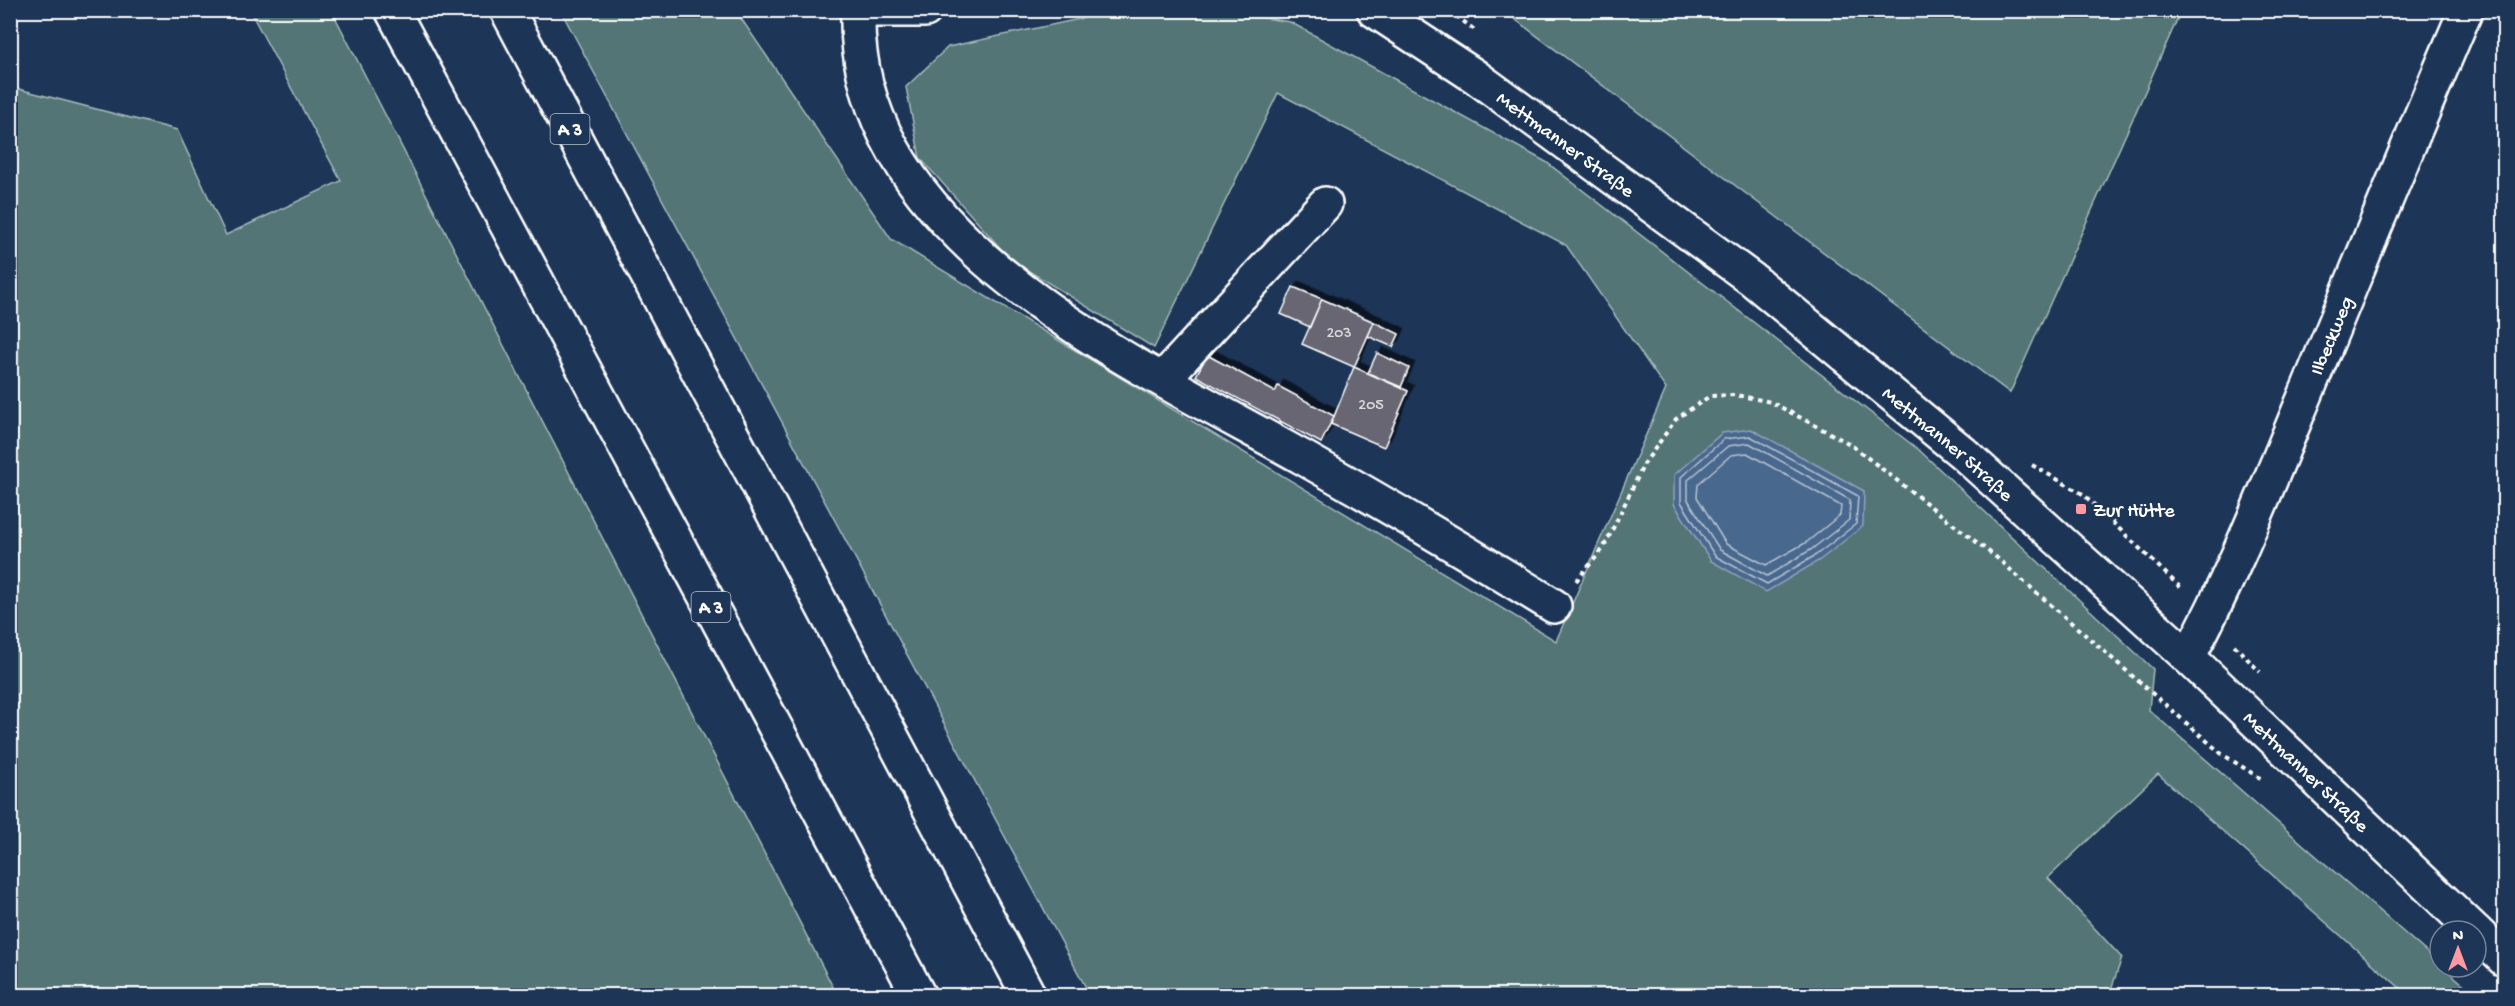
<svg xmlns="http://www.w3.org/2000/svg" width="2515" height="1006" font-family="'Gochi Hand',sans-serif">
	<defs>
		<filter id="shadow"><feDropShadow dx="5.5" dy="-5.5" stdDeviation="0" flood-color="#0009"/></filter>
	</defs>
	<rect width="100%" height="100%" fill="#1d3557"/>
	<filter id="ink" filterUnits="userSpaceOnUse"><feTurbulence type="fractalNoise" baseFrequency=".0167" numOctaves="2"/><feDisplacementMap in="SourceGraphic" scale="12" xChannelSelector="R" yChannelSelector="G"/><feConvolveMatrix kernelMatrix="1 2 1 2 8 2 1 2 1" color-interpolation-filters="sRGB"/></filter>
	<g filter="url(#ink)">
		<!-- green -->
		<path fill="#527576" stroke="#a8baba" stroke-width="1.5" d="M250,11H332L837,995H11V87L177,130L226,235L341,181Z
			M561,11H736L891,239L1556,641L1666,389L1566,245L1278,93L1154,348L1011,260L920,158L906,87L948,47L1117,11H1222L1290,22L1546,162L1919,450L2153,669L2149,710L2440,964V967H2443L2476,995H2408L2158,774L2048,878L2122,958L2109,995H1090Z
			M1504,11H2181L2010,393Z"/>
		<!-- water -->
		<path fill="#48688e" stroke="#91a4bb" stroke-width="1.5" d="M1751,429L1864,491L1863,526L1820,560L1766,592L1711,561L1674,504V475L1722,433Z"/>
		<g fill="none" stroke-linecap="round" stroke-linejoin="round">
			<!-- shore -->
			<path stroke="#b6c3d2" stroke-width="1.5" d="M1750,436L1858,496L1856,524L1816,555L1767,584L1715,556L1681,502V477L1724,439Z
				M1749,443L1850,500L1849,520L1812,549L1767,576L1720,550L1688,500V480L1728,446Z
				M1747,453L1841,506L1840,515L1807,542L1766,565L1726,544L1697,497L1698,484L1731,455Z"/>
		</g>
		<!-- building -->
		<path fill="#686672" stroke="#fff" stroke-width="1.5" filter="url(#shadow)" d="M1293,287L1322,299L1310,327L1281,314Z
			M1322,299L1374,322L1354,367L1302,344Z
			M1374,322L1399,334L1393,347L1368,336Z
			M1377,353L1409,368L1401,387L1368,373Z
			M1207,355L1275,392L1278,386L1334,416L1321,443L1196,376Z
			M1354,367L1408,391L1384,447L1331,424Z"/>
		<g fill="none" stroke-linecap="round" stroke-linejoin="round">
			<defs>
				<g id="minor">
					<path d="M858,11C851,238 1135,363 1302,457C1387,505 1471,555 1554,606"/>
					<path d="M1163,379L1325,204"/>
					<path id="s1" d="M2188,657C2231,579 2264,495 2298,413C2354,279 2408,144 2466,10"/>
				</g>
				<g id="major">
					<path d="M856,10H925"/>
					<path id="s2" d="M1374,10L1476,77L1753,280L1963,453L2188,657L2475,931"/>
					<path d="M2476,932L2504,959"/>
				</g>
				<path id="highway" d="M392,10L919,996
					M507,10L1029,996"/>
			</defs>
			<!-- minor casing -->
			<use href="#minor" stroke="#fff" stroke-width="38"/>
			<!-- major casing -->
			<use href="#major" stroke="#fff" stroke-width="38"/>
			<!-- highway casing -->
			<use href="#highway" stroke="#fff" stroke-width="38"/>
			<!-- path -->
			<path stroke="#fff" stroke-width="4" stroke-dasharray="4.5 4.5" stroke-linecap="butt" d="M1449,10L1477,32
				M2032,465L2083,494L2182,589
				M1576,581L1603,549L1644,464L1676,419L1710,396L1736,395L1771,402L1850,444L1997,558L2222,754L2263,780
				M2234,645L2260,672"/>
			<!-- minor -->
			<use href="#minor" stroke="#1d3557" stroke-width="33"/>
			<!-- major -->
			<use href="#major" stroke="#1d3557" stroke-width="33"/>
			<!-- highway -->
			<use href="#highway" stroke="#1d3557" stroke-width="33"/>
		</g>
	</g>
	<!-- markers -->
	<rect fill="#ff9aa2" stroke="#1d3557" stroke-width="2" x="2075" y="503" width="12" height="12" rx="3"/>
	<g text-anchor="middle" stroke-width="4.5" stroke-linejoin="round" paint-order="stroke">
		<!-- number labels -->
		<g font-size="16" fill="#d9d9dc">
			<text x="1339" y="337">203</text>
			<text x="1371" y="409">205</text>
		</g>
		<!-- shield labels -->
		<g fill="#1d3557" stroke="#bbc2cd" stroke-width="1.5">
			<rect x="550.5" y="114" width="39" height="30" rx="4.5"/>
			<rect x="691.5" y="592" width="39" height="30" rx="4.5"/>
		</g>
		<g font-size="18" font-weight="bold" fill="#fff">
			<text x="570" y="135">A 3</text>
			<text x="711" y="613">A 3</text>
		</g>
		<!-- street labels -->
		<g font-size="20" fill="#fff" stroke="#1d3557">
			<text dy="7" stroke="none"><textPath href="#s2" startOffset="234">Mettmanner Straße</textPath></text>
			<text dy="7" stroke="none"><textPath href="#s1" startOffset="352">Ilbeckweg</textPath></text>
			<text dy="7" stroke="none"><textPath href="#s2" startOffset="720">Mettmanner Straße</textPath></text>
			<text dy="7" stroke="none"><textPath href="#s2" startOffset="1206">Mettmanner Straße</textPath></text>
		</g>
		<!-- poi labels -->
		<g font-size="20" fill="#fff" stroke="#1d3557" text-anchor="start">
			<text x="2093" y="516">Zur Hütte</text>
		</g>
	</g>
	<!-- margin -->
	<rect width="2515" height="1006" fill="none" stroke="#1d3557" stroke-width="36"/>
	<rect x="18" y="18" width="2479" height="970" fill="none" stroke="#fff" stroke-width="2" filter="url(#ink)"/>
	<!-- north arrow -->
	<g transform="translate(2458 949)"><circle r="28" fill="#1d3557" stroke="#77869a" stroke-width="1.5"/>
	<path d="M0-4.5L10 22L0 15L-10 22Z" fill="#ff9aa2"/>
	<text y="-9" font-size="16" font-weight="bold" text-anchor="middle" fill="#ffffff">N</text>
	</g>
</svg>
